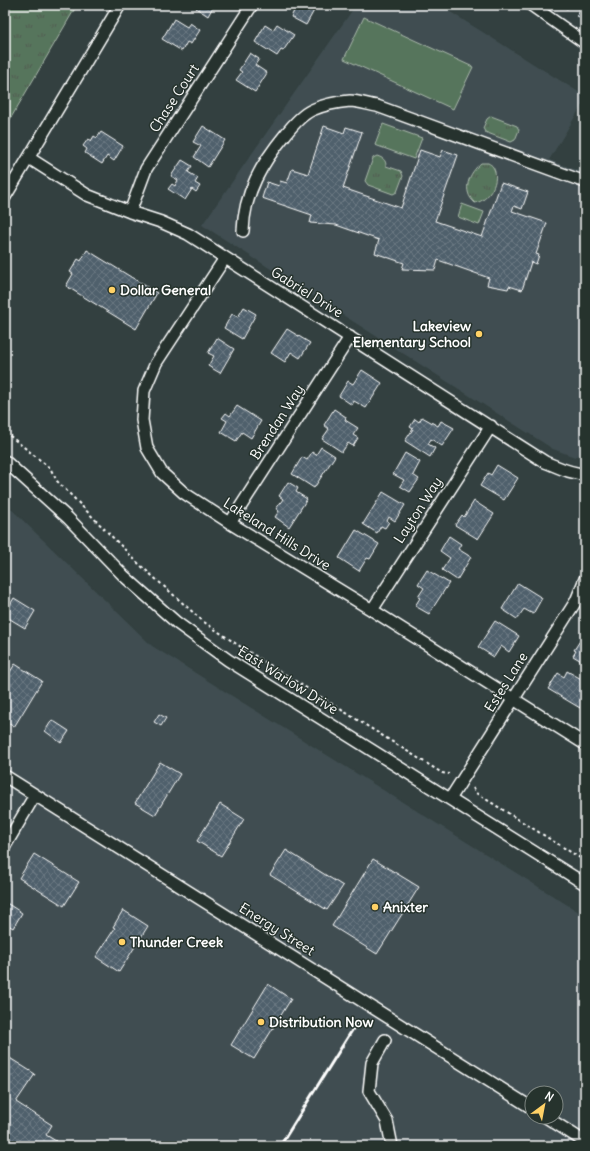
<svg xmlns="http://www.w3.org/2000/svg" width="590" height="1151" font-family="Delius,sans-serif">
	<defs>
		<pattern id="park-tufts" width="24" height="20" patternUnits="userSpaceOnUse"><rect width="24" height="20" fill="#57745b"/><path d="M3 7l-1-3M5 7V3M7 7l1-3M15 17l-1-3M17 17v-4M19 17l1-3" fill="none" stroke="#505c52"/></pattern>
		<pattern id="building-cross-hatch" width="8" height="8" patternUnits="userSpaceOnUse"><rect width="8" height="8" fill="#50606c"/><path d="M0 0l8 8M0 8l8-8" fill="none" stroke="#6a7882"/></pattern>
	</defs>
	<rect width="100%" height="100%" fill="#334040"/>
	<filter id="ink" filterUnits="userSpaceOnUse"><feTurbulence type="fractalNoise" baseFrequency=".025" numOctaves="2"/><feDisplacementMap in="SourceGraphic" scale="8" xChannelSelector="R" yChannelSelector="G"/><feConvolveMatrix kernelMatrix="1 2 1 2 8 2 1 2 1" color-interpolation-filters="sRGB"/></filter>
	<g filter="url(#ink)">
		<!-- built -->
		<path fill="#404e51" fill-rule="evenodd" d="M356,5H439L585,96V100L549,160L585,173V442L583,452L575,457L553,449L202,225Z
			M5,503L152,646L585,916V1146H5ZM532,1093H556V1117H532Z"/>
		<!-- park -->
		<path fill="url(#park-tufts)" stroke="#abbaad" d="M5,5H77L5,128Z
			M491,116L517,126L519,130L515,140L511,142L485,132L483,128L487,119Z
			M377,156C383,158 386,160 386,166L401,171L403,176L397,192L393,194L368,185L365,181L373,158Z
			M481,163H488C490,164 492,165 493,167C501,180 489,201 475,203C461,191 469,173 481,163Z"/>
		<!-- garden -->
		<path fill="#57745b" stroke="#abbaad" d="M364,17L473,67L453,109L344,59Z
			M383,124L422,138L414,159L375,145Z
			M462,204L484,212L479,225L458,217Z"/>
		<!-- building -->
		<path fill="url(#building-cross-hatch)" stroke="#fff" d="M198,5H214L208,16L196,8Z
			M297,5H317L306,25L291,17Z
			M562,5H570L567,9Z
			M579,5H585V16L583,19L577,16L581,9L577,7Z
			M174,19L187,27L190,23L200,30L191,44L187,42L182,51L162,39Z
			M277,24L294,35L283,51L281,50L277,56L255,42L265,25L273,30Z
			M250,53L259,59L255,65L267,73L255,92L236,80L242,72L239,70Z
			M203,126L225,140L208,167L194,157L201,146L193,142Z
			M324,126L344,133L346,127L362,132L343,188L401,208L420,150L440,157L443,150L458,155L435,221L482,237L501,183L528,192L522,209L514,206L512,211L547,223L536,254L539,255L536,264L531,262L522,290L509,286L508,289L487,285L489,278L438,260L435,270L402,269L404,263L375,253L379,240L336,225L310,223L312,215L262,198L267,182L279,186L280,181L287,183L292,169L308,174Z
			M101,132L123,146L114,161L107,156L102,164L85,153L87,149L83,146L88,139L91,141L94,136L97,138Z
			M182,160L192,166L188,172L198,178L195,183L200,186L196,192L192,189L185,200L168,189L172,184L175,186L178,180L171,176Z
			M87,250L157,293L136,329L66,286L73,274L70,272L78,259L81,261Z
			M244,307L256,314L242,339L224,328L232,314L238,317Z
			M287,329L310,343L300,358L291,352L285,362L271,353Z
			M217,338L234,349L220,373L208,366L214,356L208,353Z
			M362,370L382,383L366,408L354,401L352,405L339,396L348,381L353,384Z
			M237,406L261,421L251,438L242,432L236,441L221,432L227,421L222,418L226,413L230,416Z
			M334,409L346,417L345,420L358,428L353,435L358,438L353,446L348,443L342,452L322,439L329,429L324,425Z
			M422,417L438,426L441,421L454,428L442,446L431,439L428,444L435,448L430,457L405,441L413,429L410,427L415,419L419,422Z
			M321,447L335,456L314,488L292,474L302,457L307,460L312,452L316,455Z
			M405,453L420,462L413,475L419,479L410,492L400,486L404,480L393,474Z
			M497,465L518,478L504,500L480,486L488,473L491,475Z
			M288,482L298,488L296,492L307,499L289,527L275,517L279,511L276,509L283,499L279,496Z
			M383,492L405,505L395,521L389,517L387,521L389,522L385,528L381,526L377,533L363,524Z
			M474,501L494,514L478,539L455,525L462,515L464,517Z
			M356,530L379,544L370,559L367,558L359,571L339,558Z
			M449,536L461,544L458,549L471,557L457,580L442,570L450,558L440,551Z
			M427,570L449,583L429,614L415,606L420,598L418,597L424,588L418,584Z
			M518,583L542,598L533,614L524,609L517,619L502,609Z
			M14,598L35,611L25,628L5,616V613Z
			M495,621L519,636L509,652L501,646L494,657L478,647Z
			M585,633V659L583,662L573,656L576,651L574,650Z
			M15,664L42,681L14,727L5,721V680Z
			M567,671L585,681V700L580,708L548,689L558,673L564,677Z
			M159,714L166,718L161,726L154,722Z
			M52,720L69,731L61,743L45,731Z
			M160,762L180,774L155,815L135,803Z
			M220,804L244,819L221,856L197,841Z
			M286,850L343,886L327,910L270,875Z
			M34,854L79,882L64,906L19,878Z
			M373,859L419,887L377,954L332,926Z
			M5,902L22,913L13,928L5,923Z
			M123,910L148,926L119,972L96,957L115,928L113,927Z
			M268,984L291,999L254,1059L231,1045Z
			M5,1055L35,1074L16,1102L52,1125L46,1135L56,1141L52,1146H7L5,1145Z"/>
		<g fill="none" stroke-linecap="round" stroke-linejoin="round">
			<defs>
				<path id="minor" d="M531,5L585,43
					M29,158L87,195L130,212L161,222L188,234L545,462C558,467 571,474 585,474
					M5,197L120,5
					M130,212L146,169L252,5
					M243,231C244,193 262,163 285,135C292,126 301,115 312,110C323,105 338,102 350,101C359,101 369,105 377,106L585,182
					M225,258L156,363L144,391L142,420L147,448L162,473L184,493L230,523L372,610L585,744
					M5,461L68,518L124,576L177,623L228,660L585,884
					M230,523L350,337
					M372,610L491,426
					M5,776L532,1108
					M450,799L576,601L585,579
					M5,846L35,795
					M385,1040L372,1063L369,1091L387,1121L392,1146
					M546,1117L585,1142"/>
			</defs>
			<!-- minor casing -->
			<use href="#minor" stroke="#fff" stroke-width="14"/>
			<!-- path -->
			<path stroke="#fff" stroke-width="2" stroke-dasharray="3 3" stroke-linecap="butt" d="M5,432L50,468L57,481L140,565L204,622L238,645L442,773L449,774
				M473,788L476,793L585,861"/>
			<!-- minor -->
			<use href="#minor" stroke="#26332d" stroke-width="11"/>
			<!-- rail -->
			<path stroke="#fff" stroke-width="3" d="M280,1146L356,1024"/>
		</g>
	</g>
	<!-- markers -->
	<g fill="#ffd166" stroke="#26332d" stroke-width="1.5">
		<circle cx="112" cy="290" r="4"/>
		<circle cx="479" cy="334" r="4"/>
		<circle cx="375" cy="907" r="4"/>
		<circle cx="122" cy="942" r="4"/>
		<circle cx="261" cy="1022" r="4"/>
	</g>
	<g text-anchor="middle" stroke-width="3" stroke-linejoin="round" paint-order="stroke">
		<!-- street labels -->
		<g font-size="14" fill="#fff" stroke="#26332d">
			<text transform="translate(174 98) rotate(-57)" y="5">Chase Court</text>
			<text transform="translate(307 292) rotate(32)" y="5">Gabriel Drive</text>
			<text transform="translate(277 422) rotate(-57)" y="5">Brendan Way</text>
			<text transform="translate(418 510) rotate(-57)" y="5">Layton Way</text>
			<text transform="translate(277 534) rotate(32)" y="5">Lakeland Hills Drive</text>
			<text transform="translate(288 680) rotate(32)" y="5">East Warlow Drive</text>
			<text transform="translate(506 682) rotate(-58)" y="5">Estes Lane</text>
			<text transform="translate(277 929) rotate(32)" y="5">Energy Street</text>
		</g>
		<!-- poi labels -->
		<g font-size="14" font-weight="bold" fill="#fff" stroke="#26332d" text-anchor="start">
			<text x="120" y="295">Dollar General</text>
			<text x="471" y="331" text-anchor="end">Lakeview<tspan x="471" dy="16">Elementary School</tspan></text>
			<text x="383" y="912">Anixter</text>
			<text x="130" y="947">Thunder Creek</text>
			<text x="269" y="1027">Distribution Now</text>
		</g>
	</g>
	<!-- margin -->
	<rect width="590" height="1151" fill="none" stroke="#26332d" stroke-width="20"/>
	<rect x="10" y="10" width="570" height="1131" fill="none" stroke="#fff" stroke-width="1.5" filter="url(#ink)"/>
	<!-- north arrow -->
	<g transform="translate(544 1105) rotate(32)"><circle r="19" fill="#26332d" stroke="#7d8581"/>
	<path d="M0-3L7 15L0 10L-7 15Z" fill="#ffd166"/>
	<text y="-6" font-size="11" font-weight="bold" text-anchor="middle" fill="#ffffff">N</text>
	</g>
</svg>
